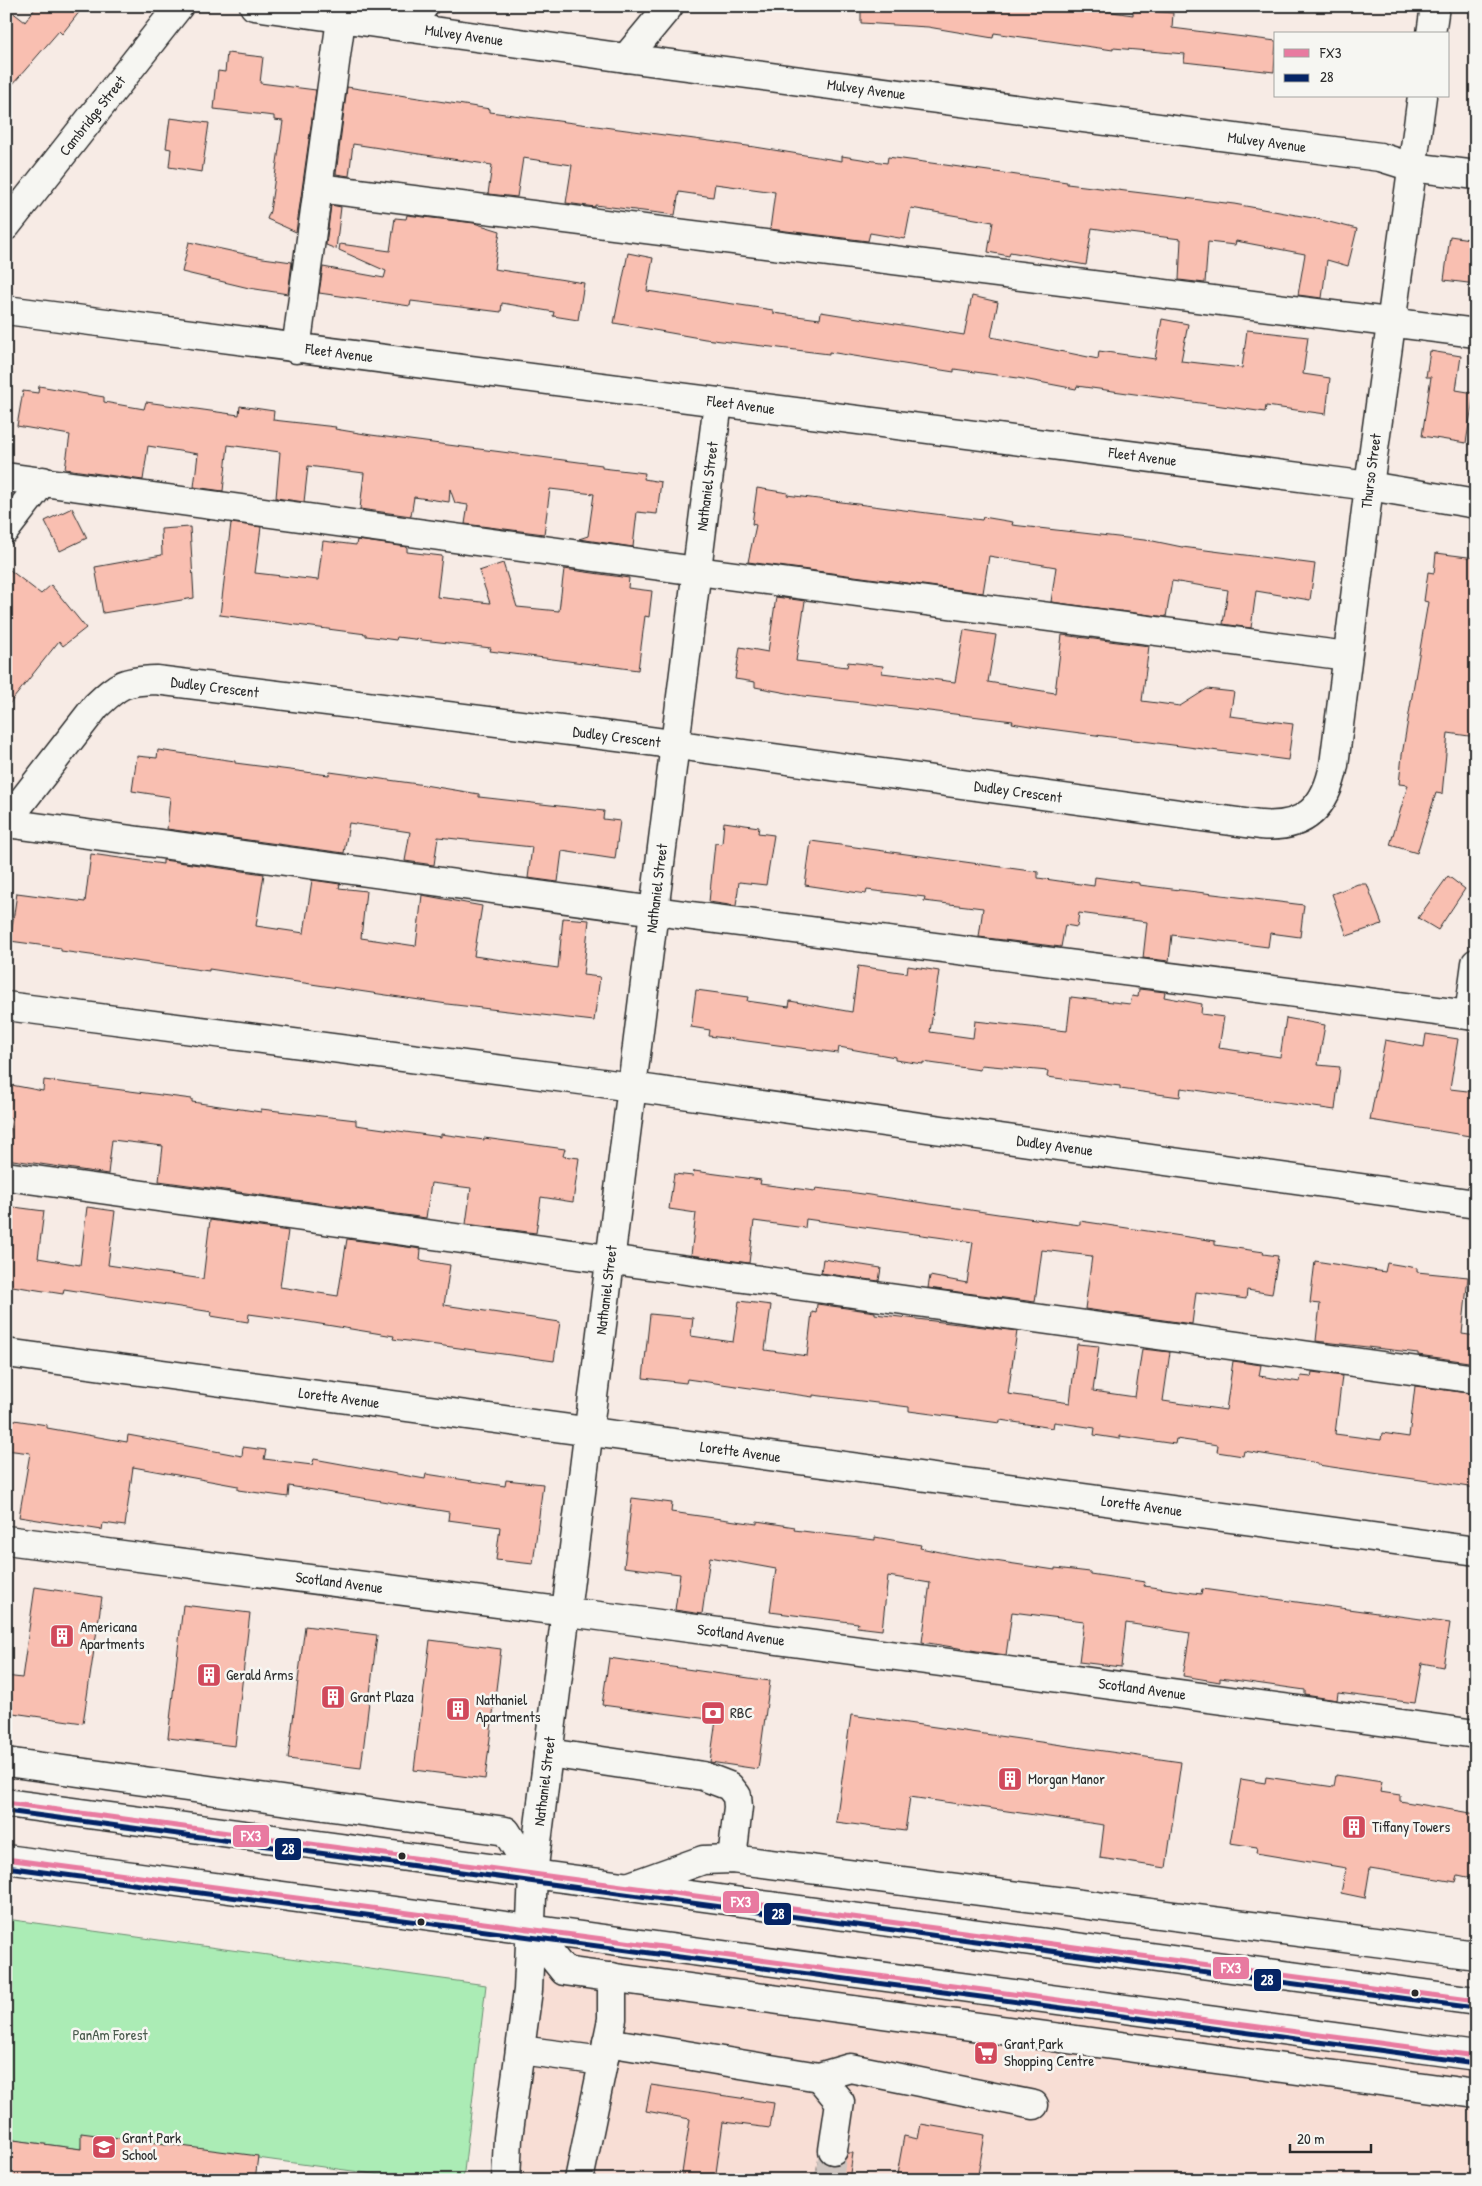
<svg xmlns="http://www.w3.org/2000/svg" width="1482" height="2186" font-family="'Patrick Hand',sans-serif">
	<rect width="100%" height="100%" fill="#f7ebe5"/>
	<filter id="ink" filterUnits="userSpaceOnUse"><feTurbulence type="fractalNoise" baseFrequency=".02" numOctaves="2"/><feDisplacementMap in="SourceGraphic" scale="10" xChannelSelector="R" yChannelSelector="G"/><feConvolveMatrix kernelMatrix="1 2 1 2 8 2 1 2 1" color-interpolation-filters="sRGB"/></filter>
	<g filter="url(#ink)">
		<!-- built -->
		<path fill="#f8ded5" d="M531,1930L1476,2056V2180H506Z"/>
		<!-- green -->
		<path fill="#abecb5" stroke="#6b8c70" d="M6,1919L486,1985L463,2180H418L82,2134L81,2149L6,2139Z"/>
		<!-- building -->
		<path fill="#f9bfb1" stroke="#2b2b2b" d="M37,6H84L62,34L59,31L6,92V7L25,22Z
			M861,6H1070L1133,15V10L1173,13L1172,28L1276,41L1274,72L1184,62L1185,54L1113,48V50L994,33L993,38L928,27L861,23Z
			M227,53L263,57L260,83L316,90L296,232L267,219L270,211L283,121L274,120V116L214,109L218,71L225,72Z
			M347,87L490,109V112L755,147L842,161V156L887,163L888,157L1067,182V184L1234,204L1313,218L1357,229L1348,266L1327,260L1322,298L1298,295L1305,254L1236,241L1235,245L1208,242L1205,283L1179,280L1181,239L1113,231L1092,228L1086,265L1010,252L1009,256L988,252L993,222L911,208L905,239L870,233L868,241L770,229L775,192L715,184L713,197L679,192L675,215L595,205V207L566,203L572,165L523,158L517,197L488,194L492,165L353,144L349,176L336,174Z
			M170,118L209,123L202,172L169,167L171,149L166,148Z
			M331,205L341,207L336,249L326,245Z
			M407,215L474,223L500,231L494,269L584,283L578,320L553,316L554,312L502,303L501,312L411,301L410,306L319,293L323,267L384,278L386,271L339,250L340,244L390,251L395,218L406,219Z
			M1450,236L1476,240V284L1444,280Z
			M189,242L263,258L292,262L288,294L249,288L182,272Z
			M628,253L653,258L647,291L773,310V313L820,319L821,312L964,335L972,296L998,302L991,337L1098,359L1099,351L1155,359L1162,319L1188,324L1181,361L1242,368L1247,330L1308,337L1303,374L1330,378L1326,414L1266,406L1265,412L1077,386L1076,389L1018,378L954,369V372L829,352V354L705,339L614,323Z
			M1430,351L1461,356L1456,390L1474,393L1466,443L1422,436L1431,377H1426Z
			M39,386L104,397V402L144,409L146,402L239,415L240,406L274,411L273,420L336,427L335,429L371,435L602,465V468L645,473L644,479L661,482L657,514L637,512L633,547L579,539L588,536L594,494L550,489L544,534L465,524L468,505L455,503L450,489L449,502L414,497L411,516L360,509L364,473L308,466L304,502L276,498L280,452L228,445L223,491L194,487L198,454L148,446L143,480L65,469L70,435L17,426L23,391L38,393Z
			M757,488L788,493L787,495L982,520L983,517L1013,522L1012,525L1153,541L1182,547L1315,564L1310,600L1256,591L1251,628L1223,624L1228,590L1172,581L1166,617L1051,602L1056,567L989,556L983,593L748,562L756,525L752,524Z
			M72,508L87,538L60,551L45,521Z
			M231,523L261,527L255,573L318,580L323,541L356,545L357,540L407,547V552L442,556L437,597L490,603L479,571L503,563L517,607L559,611L564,569L629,578L628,588L652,591L649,617L645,616L638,670L490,651L491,648L397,637L396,640L366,636V634L220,615Z
			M190,527L194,598L103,613L95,567L162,555L161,529Z
			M1436,553L1476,558V737L1448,733L1442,794L1436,793L1417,853L1390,845L1408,785L1399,784L1402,755L1428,602L1424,601L1428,572L1434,573Z
			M6,567L41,594L51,585L86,628L63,646L59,641L6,708Z
			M776,597L805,601L796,661L847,667L848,662L883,666L882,673L955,682L964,630L996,635L988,682L1055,693L1062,635L1149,646L1142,701L1180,706L1207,689L1234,692L1230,716L1293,724L1288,760L1042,728L1012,723L1013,721L803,696L755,687V682L735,679L740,647L768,652Z
			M158,750L235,761V763L329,775L330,772L418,784L479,794V797L604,811L603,819L620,821L615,859L562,851L558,882L528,878L532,847L438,837L434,865L405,861L410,832L349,823L344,853L167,829L170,797L132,791L137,756L157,758Z
			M724,822L759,827L758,833L774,835L766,885L739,882L736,906L709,902L715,843L722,844Z
			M811,841L1038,872V878L1094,886L1095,877L1139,883V885L1304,905L1300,937L1270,933L1268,947L1172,935L1169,961L1143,958L1147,922L1079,913L1077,927L1065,925L1061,947L979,937L983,908L924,901L925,897L867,890L866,894L805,885Z
			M91,854L163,864V860L264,874L256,926L304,933L312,880L340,884L339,888L366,891L361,938L416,946L422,895L482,906L474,956L558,968L563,918L589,920L583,975L600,977L594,1021L447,1004L209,969V971L61,951V948L10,941L17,893L85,902Z
			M1448,876L1465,889L1438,930L1418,918Z
			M1358,884H1367L1382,924L1347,936L1332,894Z
			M858,966L907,973L908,966L939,971L930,1032L973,1038L975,1021L1067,1031L1071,997L1130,1004L1132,996L1138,997L1139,989L1165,992L1164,997L1202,1004L1201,1014L1224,1017L1219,1048L1280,1057L1286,1018L1325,1025L1318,1065L1340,1067L1335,1110L1181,1088L1180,1097L1120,1089V1086L1047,1077L1048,1071L981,1065L980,1070L923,1062V1064L895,1060V1057L839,1047L838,1053L709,1036L710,1030L691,1027L696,990L748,997L747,1001L789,1007L790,1001L852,1012Z
			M1426,1034L1458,1039L1450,1089L1476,1092V1137L1370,1120L1385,1040L1424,1047Z
			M44,1080L192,1099V1102L261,1112V1109L356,1120V1125L441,1137V1134L484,1140V1138L565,1149L563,1156L579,1158L573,1202L541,1197L536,1233L466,1224L471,1188L431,1183L426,1218L159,1181L163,1146L112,1140L108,1174L6,1159L12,1118L6,1117V1084L43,1091Z
			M694,1171L761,1180L760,1184L815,1191L816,1188L856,1193L998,1214L1080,1225V1221L1215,1241V1245L1264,1252L1263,1254L1278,1256L1272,1294L1247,1290L1246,1299L1196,1292L1192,1324L1085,1309L1092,1256L1042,1250L1035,1302L928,1288L930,1276L967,1283L973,1242L806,1219L805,1228L754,1221L749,1263L691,1255L696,1213L669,1209L674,1174L693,1176Z
			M6,1206L44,1211L38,1258L80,1265L87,1207L115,1211L108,1265L203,1279L210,1220L288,1231L280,1287L338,1296L347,1239L421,1249L420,1260L450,1265L444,1305L560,1322L554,1361L393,1339L394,1336L308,1322L249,1314L248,1322L211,1316L212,1312L122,1298L64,1289L63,1294L6,1285Z
			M823,1259L881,1268L879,1281L821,1273Z
			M1315,1261L1385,1272L1387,1263L1417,1268V1272L1468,1277L1462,1334L1476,1336V1363L1418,1355V1353L1316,1341L1320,1304L1310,1303Z
			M739,1301L771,1305L765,1350L807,1356L812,1312L816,1313L817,1304L875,1312V1314L1017,1331L1008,1394L1070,1403L1077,1344L1099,1346L1093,1391L1135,1397L1142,1349L1170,1352L1163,1401L1226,1410L1233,1361L1261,1365L1259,1376L1300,1382L1301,1376L1311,1377L1312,1372L1342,1376L1335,1434L1381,1440L1382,1433L1409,1437L1415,1386L1476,1394L1470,1446H1476V1488L1318,1465V1463L1244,1451L1243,1456L1217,1452L1218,1445L1176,1439L1175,1444L1120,1436V1439L1094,1435L1095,1428L1054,1422L1053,1428L1000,1420V1423L909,1411V1407L813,1395V1397L687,1379L686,1383L643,1378L650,1314L693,1318L691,1336L733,1342Z
			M8,1419L47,1425V1428L127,1442L128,1435L242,1456L243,1447L266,1450L264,1459L312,1465L314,1459L425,1479L426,1474L505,1486L506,1480L543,1484L533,1564L496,1560L500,1527L448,1520L449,1512L289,1486L288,1497L238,1490V1486L133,1467L125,1526L103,1523L102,1530L19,1517L30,1453L6,1450Z
			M632,1498L672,1503L671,1512L757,1524V1521L795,1527L794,1530L875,1540V1537L921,1545L920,1548L961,1556L1055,1570V1568L1090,1572V1574L1145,1582L1144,1586L1201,1594L1202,1589L1450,1623L1443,1667L1422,1663L1415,1703L1338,1693L1337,1700L1305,1695V1690L1220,1678V1682L1183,1676L1190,1633L1126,1623L1121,1667L1079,1662L1084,1621L1012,1612L1006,1655L977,1651L922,1642L930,1583L888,1576L882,1630L857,1627L858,1623L770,1612L776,1569L710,1557L702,1614L675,1610L680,1574L624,1567Z
			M35,1587L102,1597L83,1723L6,1712V1676L22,1678Z
			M183,1605L250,1613L235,1746L168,1738Z
			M305,1626L377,1635L361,1768L288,1759Z
			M430,1640L501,1649L485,1779L414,1770Z
			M609,1658L770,1681L758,1769L710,1762L716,1720L602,1705Z
			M851,1715L1181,1762L1166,1868L1100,1858L1104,1825L910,1797L905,1831L836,1822Z
			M1336,1775L1382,1782L1380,1792L1400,1795V1801L1476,1814V1879L1458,1875L1456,1882L1370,1868L1365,1898L1341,1893L1346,1868L1256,1853L1257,1847L1230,1843L1241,1779L1265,1783L1266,1777L1334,1787Z
			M651,2085L774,2103L770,2128L723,2122L715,2180H681L690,2119L646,2111Z
			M921,2124L985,2135L977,2180H896L904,2136L918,2139Z
			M81,2133L258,2156L255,2180H6V2139L81,2149Z
			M848,2153H853L849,2180H815L819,2156L824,2163L831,2165H838L845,2160Z"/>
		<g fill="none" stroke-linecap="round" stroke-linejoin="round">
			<!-- minor-tunnel -->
			<path stroke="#cec5c0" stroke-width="28" stroke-dasharray="28 14" stroke-linecap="butt" d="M829,2180L833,2150"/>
			<defs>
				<g id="minor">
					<path id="s1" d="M254,6L626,58L1380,157L1412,167L1476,175"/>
					<path d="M407,28L424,6"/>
					<path d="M1431,34L1435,6"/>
					<path d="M626,58L669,6"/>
					<path d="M318,188L1476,333"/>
					<path id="s2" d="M6,226L179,6"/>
					<path id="s3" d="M6,310L1369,486L1476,504"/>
					<path d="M296,349L341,19"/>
					<path d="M6,477L697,571L1347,656"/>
					<path d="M6,529L43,481"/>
					<path id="s4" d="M6,822L96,706C119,684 124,681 156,680L642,740L1260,825C1305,829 1326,807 1334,765L1369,486L1422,96"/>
					<path d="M6,823L692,916L1476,1016"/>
					<path id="s5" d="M6,1006L588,1081L1476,1204"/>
					<path d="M1469,1015L1476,963"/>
					<path d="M6,1176L1476,1379"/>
					<path id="s6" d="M6,1353L1476,1551"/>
					<path id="s7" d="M6,1540L607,1617L1476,1734"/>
					<path d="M548,1753L703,1776L729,1786L737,1796L738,1807L732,1859"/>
					<path d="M6,1762L506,1831L533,1874"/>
					<path d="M630,1886L703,1860L732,1859L1476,1955"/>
					<path d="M531,1930L564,1971L1476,2094"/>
					<path d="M607,2042L819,2077L850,2068L1034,2105"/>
					<path d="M520,2050L603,2061"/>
					<path d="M819,2077L840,2102L833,2150"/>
					<path id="s8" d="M506,2180L508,2138L528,1990L533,1874L718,402"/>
					<path d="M579,2180L612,2019V1977"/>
				</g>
				<path id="major" d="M6,1803L1476,2001
					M6,1859L1476,2056"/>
			</defs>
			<!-- minor casing -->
			<use href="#minor" stroke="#2b2b2b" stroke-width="31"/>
			<!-- major casing -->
			<use href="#major" stroke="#2b2b2b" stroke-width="31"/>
			<!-- minor -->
			<use href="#minor" stroke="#f6f6f2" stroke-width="28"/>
			<!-- major -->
			<use href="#major" stroke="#f6f6f2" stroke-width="28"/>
			<defs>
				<path id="bus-1" d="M6,1803L1476,2001
					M6,1859L1476,2056"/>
				<path id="bus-2" d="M6,1811L1475,2008
					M6,1867L1475,2063"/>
			</defs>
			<!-- bus-1 casing -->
			<use href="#bus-1" stroke="#f6f6f2" stroke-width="9"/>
			<!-- bus-2 casing -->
			<use href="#bus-2" stroke="#f6f6f2" stroke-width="9"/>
			<!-- bus-1 -->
			<use href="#bus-1" stroke="#e87aa0" stroke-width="5"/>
			<!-- bus-2 -->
			<use href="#bus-2" stroke="#052465" stroke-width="5"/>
		</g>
	</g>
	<!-- icons -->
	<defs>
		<symbol id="building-square" viewBox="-11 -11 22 22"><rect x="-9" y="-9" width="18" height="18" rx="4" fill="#d1495b" stroke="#f6f6f2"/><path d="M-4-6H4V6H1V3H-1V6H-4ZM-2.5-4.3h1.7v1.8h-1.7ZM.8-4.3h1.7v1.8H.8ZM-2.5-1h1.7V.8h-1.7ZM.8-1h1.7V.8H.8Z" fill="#fff"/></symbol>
		<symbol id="bank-square" viewBox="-11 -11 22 22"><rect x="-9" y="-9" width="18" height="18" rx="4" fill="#d1495b" stroke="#f6f6f2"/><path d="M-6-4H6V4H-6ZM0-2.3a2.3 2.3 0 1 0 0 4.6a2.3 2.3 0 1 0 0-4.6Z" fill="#fff"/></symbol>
		<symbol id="supermarket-square" viewBox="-11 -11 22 22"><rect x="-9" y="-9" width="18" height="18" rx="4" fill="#d1495b" stroke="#f6f6f2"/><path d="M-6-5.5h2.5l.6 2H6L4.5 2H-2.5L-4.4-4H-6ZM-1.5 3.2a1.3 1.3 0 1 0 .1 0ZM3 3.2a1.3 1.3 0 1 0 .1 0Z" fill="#fff"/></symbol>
		<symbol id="school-square" viewBox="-11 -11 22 22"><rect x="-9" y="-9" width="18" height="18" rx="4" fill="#d1495b" stroke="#f6f6f2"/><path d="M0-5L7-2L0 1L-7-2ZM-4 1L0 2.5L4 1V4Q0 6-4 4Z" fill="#fff"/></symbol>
	</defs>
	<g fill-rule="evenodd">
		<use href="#building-square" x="48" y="1622" width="28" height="28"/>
		<use href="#building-square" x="195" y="1661" width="28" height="28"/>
		<use href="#building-square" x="319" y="1683" width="28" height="28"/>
		<use href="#building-square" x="444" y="1695" width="28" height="28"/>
		<use href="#bank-square" x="699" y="1699" width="28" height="28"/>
		<use href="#building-square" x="996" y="1765" width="28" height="28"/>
		<use href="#building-square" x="1340" y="1813" width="28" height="28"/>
		<use href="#supermarket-square" x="972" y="2039" width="28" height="28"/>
		<use href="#school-square" x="90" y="2133" width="28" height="28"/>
	</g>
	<!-- markers -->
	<g fill="#2b2b2b" stroke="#f6f6f2" stroke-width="2">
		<circle cx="402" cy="1856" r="4.5"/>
		<circle cx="421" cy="1922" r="4.5"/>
		<circle cx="1415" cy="1993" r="4.5"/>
	</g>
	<g text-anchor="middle" stroke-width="5" stroke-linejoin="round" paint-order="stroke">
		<!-- street labels -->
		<g font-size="15" fill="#2b2b2b" stroke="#f6f6f2">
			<text dy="5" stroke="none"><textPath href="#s1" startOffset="212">Mulvey Avenue</textPath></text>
			<text dy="5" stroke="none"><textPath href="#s1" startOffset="618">Mulvey Avenue</textPath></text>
			<text dy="5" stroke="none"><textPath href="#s2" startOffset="140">Cambridge Street</textPath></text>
			<text dy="5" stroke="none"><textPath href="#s1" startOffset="1022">Mulvey Avenue</textPath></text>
			<text dy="5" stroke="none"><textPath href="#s3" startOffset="336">Fleet Avenue</textPath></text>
			<text dy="5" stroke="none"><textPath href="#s3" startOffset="741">Fleet Avenue</textPath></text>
			<text dy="5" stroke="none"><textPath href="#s3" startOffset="1146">Fleet Avenue</textPath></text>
			<text dy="5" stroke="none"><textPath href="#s4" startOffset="1732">Thurso Street</textPath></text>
			<text dy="5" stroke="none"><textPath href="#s8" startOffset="1706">Nathaniel Street</textPath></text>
			<text dy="5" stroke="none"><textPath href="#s4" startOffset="274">Dudley Crescent</textPath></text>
			<text dy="5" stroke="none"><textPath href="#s4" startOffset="679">Dudley Crescent</textPath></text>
			<text dy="5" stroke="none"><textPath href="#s4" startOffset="1084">Dudley Crescent</textPath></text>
			<text dy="5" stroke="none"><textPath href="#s8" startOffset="1301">Nathaniel Street</textPath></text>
			<text dy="5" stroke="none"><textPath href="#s5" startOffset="1058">Dudley Avenue</textPath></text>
			<text dy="5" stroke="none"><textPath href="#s8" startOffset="896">Nathaniel Street</textPath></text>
			<text dy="5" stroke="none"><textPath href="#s6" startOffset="336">Lorette Avenue</textPath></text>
			<text dy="5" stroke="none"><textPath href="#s6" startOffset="741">Lorette Avenue</textPath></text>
			<text dy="5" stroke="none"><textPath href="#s6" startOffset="1146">Lorette Avenue</textPath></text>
			<text dy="5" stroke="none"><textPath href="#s7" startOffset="336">Scotland Avenue</textPath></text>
			<text dy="5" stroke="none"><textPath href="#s7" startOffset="741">Scotland Avenue</textPath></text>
			<text dy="5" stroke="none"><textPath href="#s7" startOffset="1146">Scotland Avenue</textPath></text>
			<text dy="5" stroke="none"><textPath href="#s8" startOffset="401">Nathaniel Street</textPath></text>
		</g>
		<!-- poi labels -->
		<g font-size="15" fill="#2b2b2b" stroke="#f6f6f2" text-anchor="start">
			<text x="80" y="1632">Americana<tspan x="80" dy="17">Apartments</tspan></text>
			<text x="226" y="1680">Gerald Arms</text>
			<text x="350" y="1702">Grant Plaza</text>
			<text x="476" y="1705">Nathaniel<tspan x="476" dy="17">Apartments</tspan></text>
			<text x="730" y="1718">RBC</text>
			<text x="1028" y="1784">Morgan Manor</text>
			<text x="1372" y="1832">Tiffany Towers</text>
			<text x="1004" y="2049">Grant Park<tspan x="1004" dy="17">Shopping Centre</tspan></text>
			<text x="122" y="2143">Grant Park<tspan x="122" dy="17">School</tspan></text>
		</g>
		<!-- park labels -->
		<g font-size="15" fill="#4b5b4e" stroke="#f6f6f2">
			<text x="110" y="2040">PanAm Forest</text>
		</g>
	</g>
	<g stroke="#f6f6f2" stroke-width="2">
		<rect x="232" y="1824" width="38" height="24" rx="5" fill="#e87aa0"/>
		<rect x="274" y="1837" width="28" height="24" rx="5" fill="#052465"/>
		<rect x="722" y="1890" width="38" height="24" rx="5" fill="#e87aa0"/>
		<rect x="763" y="1902" width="29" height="24" rx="5" fill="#052465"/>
		<rect x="1212" y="1956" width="38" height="24" rx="5" fill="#e87aa0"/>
		<rect x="1253" y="1968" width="29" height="24" rx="5" fill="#052465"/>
	</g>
	<g font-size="14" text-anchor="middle" font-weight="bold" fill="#fff">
		<text x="251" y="1841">FX3</text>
		<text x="288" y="1854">28</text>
		<text x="741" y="1907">FX3</text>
		<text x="778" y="1919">28</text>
		<text x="1231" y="1973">FX3</text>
		<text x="1267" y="1985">28</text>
	</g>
	<!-- margin -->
	<rect width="1482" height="2186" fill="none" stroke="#f6f6f2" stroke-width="25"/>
	<rect x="12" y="12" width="1457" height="2161" fill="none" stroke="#2b2b2b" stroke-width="2" filter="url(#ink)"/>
	<!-- legend -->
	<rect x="1274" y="32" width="175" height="65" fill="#f6f6f2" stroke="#a5a5a2"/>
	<rect x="1284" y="49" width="25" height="8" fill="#e87aa0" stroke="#a5a5a2"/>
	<text x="1320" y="58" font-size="15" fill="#2b2b2b">FX3</text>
	<rect x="1284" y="74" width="25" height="8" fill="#052465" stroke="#a5a5a2"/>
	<text x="1320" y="82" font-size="15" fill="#2b2b2b">28</text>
	<!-- scale -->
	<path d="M1290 2144v8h81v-8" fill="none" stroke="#2b2b2b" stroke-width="2.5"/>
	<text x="1297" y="2144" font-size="15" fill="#2b2b2b" stroke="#f6f6f2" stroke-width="4" paint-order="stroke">20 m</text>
</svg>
